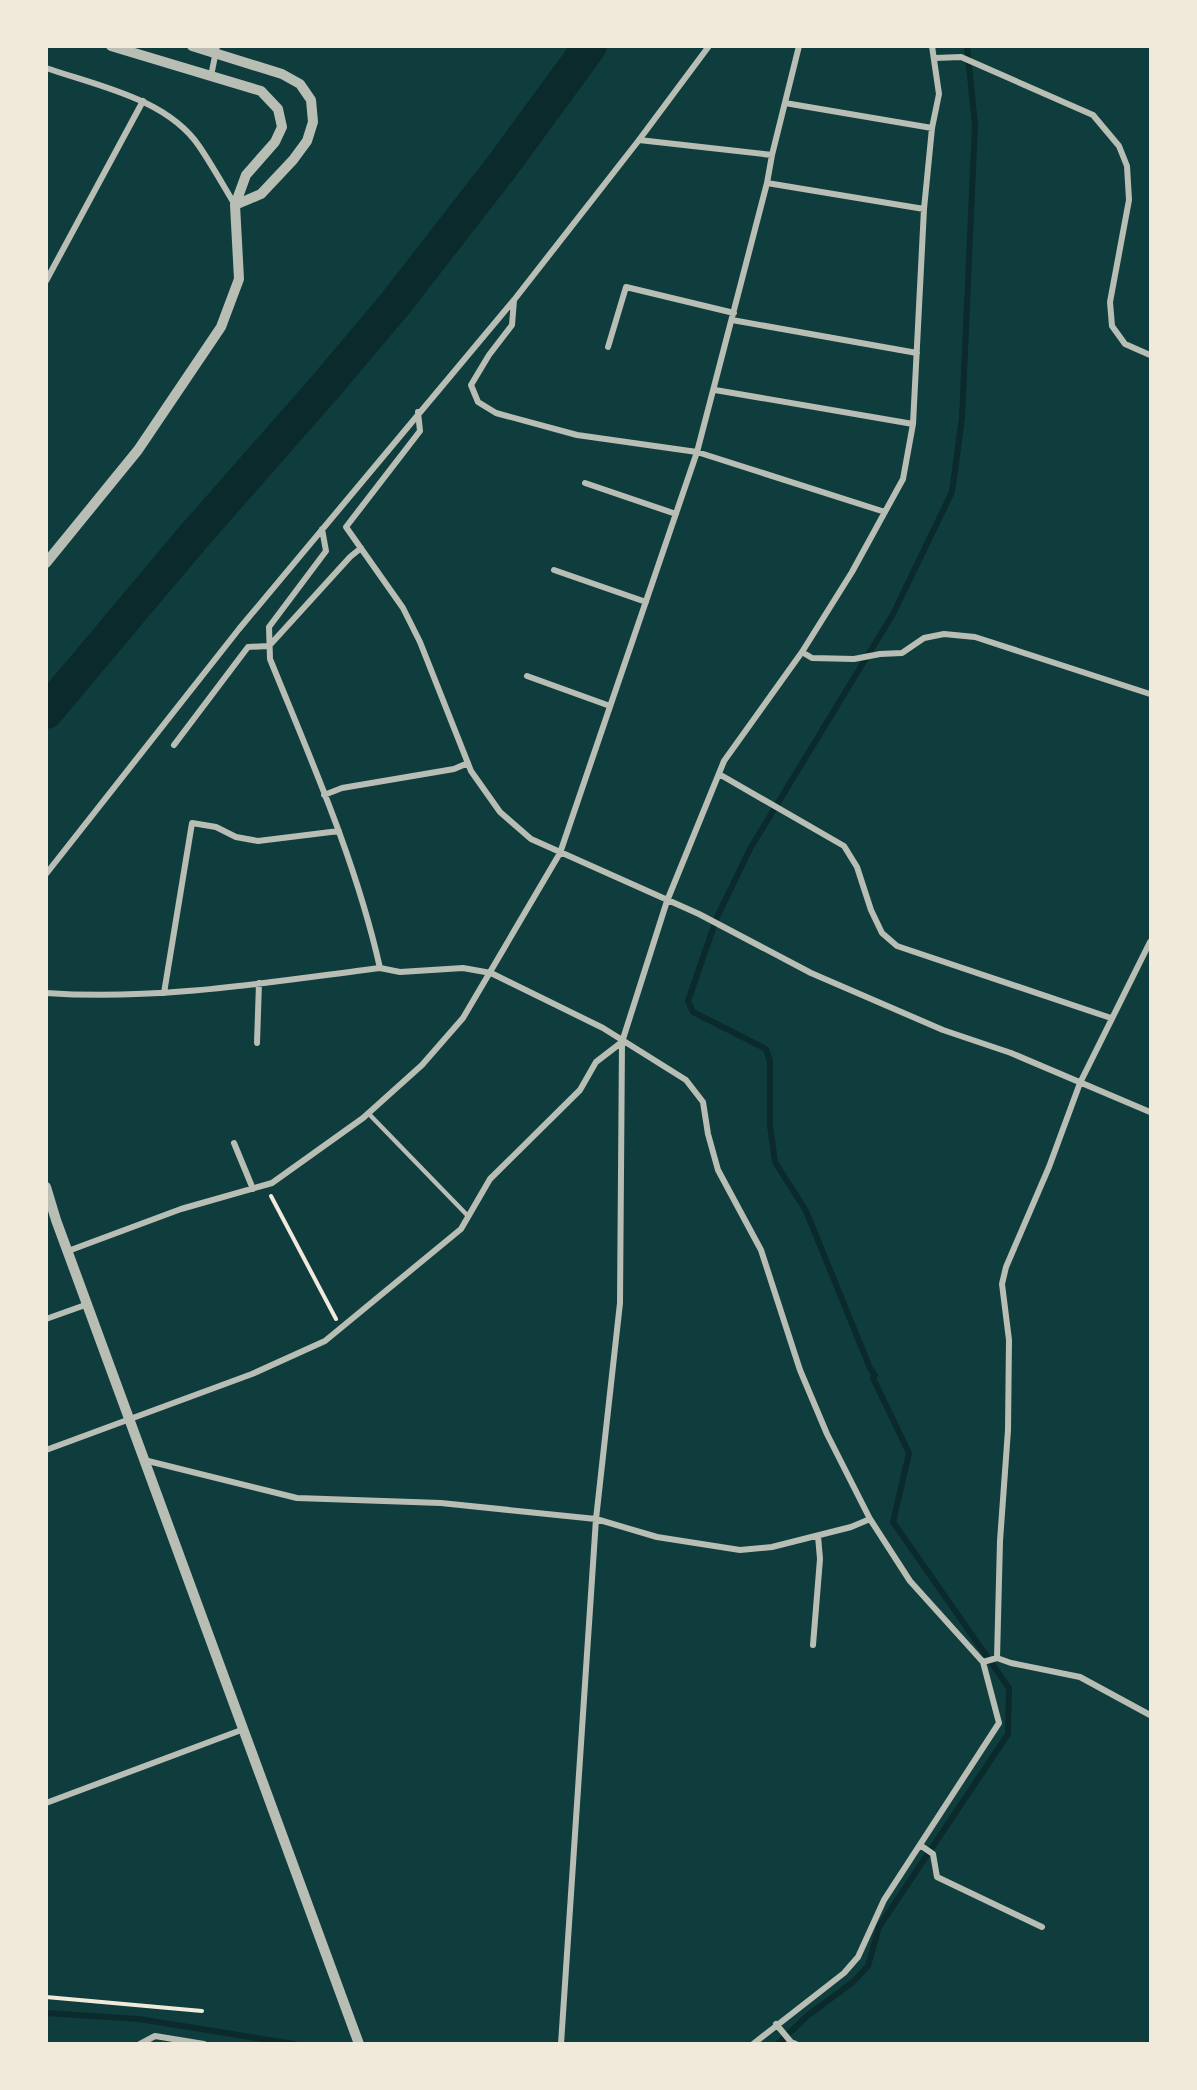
<svg xmlns="http://www.w3.org/2000/svg" width="1197" height="2090" font-family="Signika,sans-serif">
	<rect width="100%" height="100%" fill="#0f3d3e"/>
	<g fill="none" stroke-linecap="round" stroke-linejoin="round">
		<!-- stream -->
		<path stroke="#0a2a2b" stroke-width="6" d="M46,2013L139,2019L294,2044
			M778,2044L807,2016L853,1982L868,1966L879,1927L1008,1734L1009,1688L893,1522L909,1453L873,1378L875,1375L870,1368L806,1211L775,1162L770,1125V1061L766,1049L693,1012L688,1001L717,917L751,847L893,614L952,492L962,418L975,124L967,46"/>
		<!-- river -->
		<path stroke="#0a2a2b" stroke-width="34" d="M46,712L194,536L325,387L395,304L503,165L590,46"/>
		<!-- path -->
		<path stroke="#f1e9da" stroke-width="4" d="M271,1196L336,1319
			M46,1997L202,2011"/>
		<!-- service -->
		<path stroke="#b8beb3" stroke-width="4.5" d="M368,1113L468,1216"/>
		<!-- minor -->
		<path stroke="#b8beb3" stroke-width="6" d="M935,58L961,57L1093,115L1119,146L1127,166L1129,200L1110,302L1112,326L1125,344L1150,355
			M46,68C98,86 167,99 199,146C212,165 223,185 235,205
			M211,76L217,46
			M785,103L932,128
			M639,140L772,155
			M767,183L924,209
			M46,281L143,101
			M514,300L512,325L489,355L471,385L478,402L496,413L577,435L697,452L767,183L772,155L799,46
			M732,320L917,353
			M608,347L626,287L734,313
			M715,390L913,424
			M418,412L420,431L346,527L403,608L420,642L471,771L500,812L531,839L699,914L811,973L943,1030L1011,1053L1150,1112
			M585,483L676,514
			M322,529L326,551L269,627L270,659C311,760 356,861 380,968
			M554,570L646,602
			M802,652L812,658L854,659L880,654L902,653L924,638L944,634L975,637L1150,694
			M527,676L610,706
			M174,745L248,647L269,646L350,557L361,548
			M719,774L844,846L857,867L871,910L882,933L897,946L1111,1018
			M324,795L342,788L454,769L468,763
			M46,874L239,629L514,300L639,140L709,46
			M46,993C158,1001 269,982 380,968L400,972L463,968L491,973L603,1028L686,1080L703,1102L708,1134L718,1170L761,1250L800,1370L827,1434L870,1519L910,1581L983,1662L999,1723L884,1900L858,1957L844,1973L753,2044
			M164,993L192,823L216,827L236,837L258,841L339,831
			M257,1043L259,983
			M234,1143L253,1189
			M68,1251L181,1209L272,1183L363,1118L422,1065L463,1018L560,853L697,452L885,512
			M46,1319L88,1304
			M46,1450L252,1374L325,1341L461,1229L490,1179L580,1090L596,1062L622,1042
			M144,1460L297,1498L441,1503L596,1519L657,1537L740,1550L772,1547L851,1527L870,1519
			M813,1645L820,1559L818,1536
			M997,1658L1000,1541L1008,1430L1009,1340L1002,1284L1006,1267L1049,1167L1080,1083L1150,942
			M983,1662L997,1658L1011,1663L1080,1677L1150,1715
			M46,1803L244,1729
			M920,1845L933,1854L937,1877L1042,1927
			M776,2024L791,2042L796,2044
			M140,2044L155,2036L204,2044
			M561,2044L596,1519L620,1303L622,1042L667,901L724,761L802,652L852,572L903,479L913,424L924,209L932,128L939,94L932,46"/>
		<!-- tertiary -->
		<path stroke="#b8beb3" stroke-width="10" d="M192,46L282,74L300,84L311,100L313,122L307,141L293,160L261,194L235,205
			M46,563L138,450L221,327L239,279L235,205L246,175L275,142L282,127L278,109L261,91L111,46
			M46,1187L56,1220L359,2044"/>
	</g>
	<!-- border -->
	<rect width="1197" height="2090" fill="none" stroke="#f1e9da" stroke-width="96"/>
</svg>
